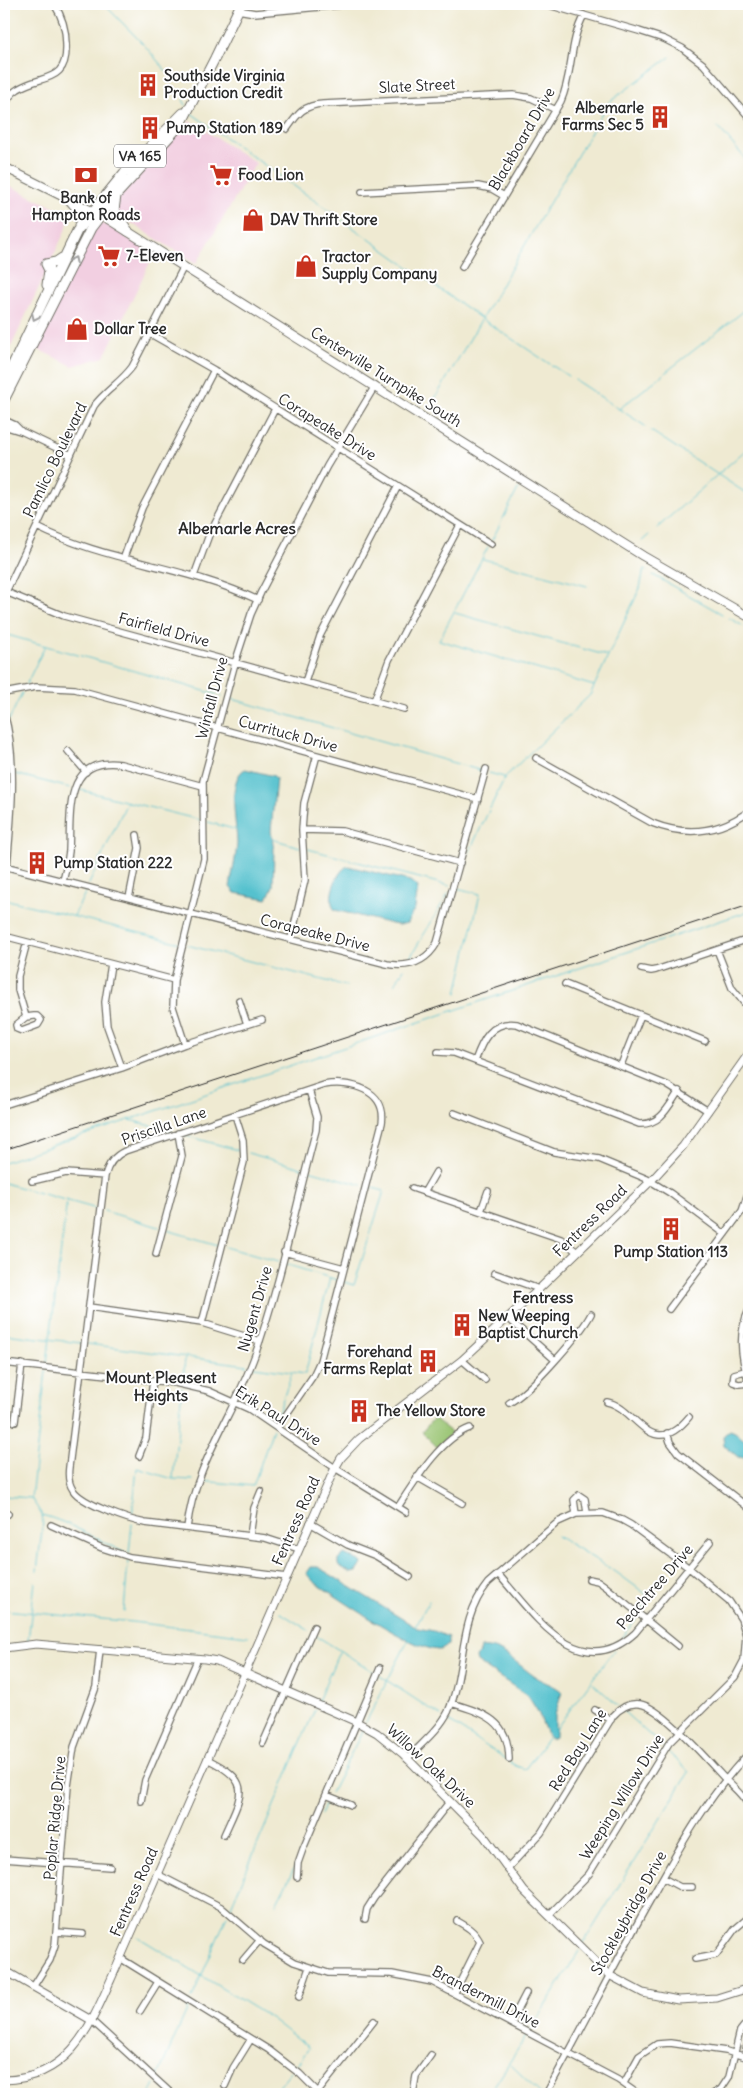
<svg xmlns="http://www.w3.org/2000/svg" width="753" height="2098" font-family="Delius,sans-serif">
	<rect width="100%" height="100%" fill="#fff"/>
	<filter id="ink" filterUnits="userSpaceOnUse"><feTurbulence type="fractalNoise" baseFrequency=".02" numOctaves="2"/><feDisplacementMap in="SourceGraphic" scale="10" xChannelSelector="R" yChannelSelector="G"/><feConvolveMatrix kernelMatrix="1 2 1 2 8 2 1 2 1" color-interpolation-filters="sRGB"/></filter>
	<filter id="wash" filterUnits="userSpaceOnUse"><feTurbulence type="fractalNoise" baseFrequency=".0096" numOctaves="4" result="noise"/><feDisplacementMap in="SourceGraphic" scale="20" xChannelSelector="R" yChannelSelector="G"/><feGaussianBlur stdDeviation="1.12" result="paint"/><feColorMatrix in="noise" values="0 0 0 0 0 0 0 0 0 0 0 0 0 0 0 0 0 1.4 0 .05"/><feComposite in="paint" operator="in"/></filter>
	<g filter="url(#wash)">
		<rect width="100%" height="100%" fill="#efead2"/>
		<!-- built -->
		<path fill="#f2cfe1" d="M190,121L256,163L196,264L117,214V199Z
			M4,183L70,215L66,229L4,362Z
			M102,224L107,225L154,254L104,357L73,366L35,348L93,231L97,226Z"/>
		<!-- green -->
		<path fill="#97c370" stroke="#61774e" d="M434,1418L452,1433L437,1447L422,1432Z"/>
		<!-- water -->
		<path fill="#54c1ce" stroke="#40767c" d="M245,769L274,776L276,778L271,831L274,850L273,886L267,899L235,893L230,887C232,873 236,858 237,844C237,825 226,780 245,769Z
			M348,866L410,881L418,887L415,908L407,923L399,925L392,924L335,910C326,900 336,871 348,866Z
			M730,1430L735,1432L749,1444V1454L745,1458L738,1457L724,1445L723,1436Z
			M344,1554L361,1562L362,1564L357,1572L351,1573L338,1565V1560Z
			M310,1567H318L417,1628L434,1631L448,1637V1645C445,1648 442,1650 438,1650C409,1648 341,1599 314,1582L306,1573Z
			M481,1648C502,1645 521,1668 537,1678C545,1683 555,1685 562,1692L555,1715V1737L551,1739L548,1737L538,1712L528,1696L477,1662L476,1658Z"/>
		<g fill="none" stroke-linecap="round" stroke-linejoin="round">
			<!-- stream -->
			<path stroke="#54c1ce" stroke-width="1" d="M104,4L146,47L166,71
				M183,100L186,105
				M191,113L482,319L568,376
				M718,127L749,163
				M575,380L645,426
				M433,402L608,103L670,57
				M619,409L749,307
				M651,431L749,495
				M657,528L749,447
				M492,540L518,489
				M642,541L649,535
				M488,547L439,640L594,686
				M483,559L587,586
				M653,575L722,614
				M455,613L608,656
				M729,618L743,626
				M4,634L222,696
				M26,685L45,646
				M229,698L482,771
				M9,720L22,693
				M4,731L5,729
				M4,772H8
				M489,773L504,777
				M15,774L70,788
				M77,789L200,820
				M208,822L237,830
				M272,839L300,847
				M308,849L450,886
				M462,867L505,777L590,695L640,588L644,569L647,571
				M89,884L127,802
				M4,899L180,943
				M74,916L86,891
				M187,945L346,986
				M408,961L448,894
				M395,984L404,969
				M457,993L480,894L457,888
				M130,1120L173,1132
				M184,1135L241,1151
				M248,1153L302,1168
				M4,1162L749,911
				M309,1170L362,1185
				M4,1183L97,1209
				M104,1211L159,1227
				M167,1230L218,1245
				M226,1247L278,1262
				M285,1264L337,1280
				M344,1282L354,1285L384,1191L369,1187
				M4,1334L81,1343
				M88,1344L247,1365
				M47,1363L67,1200
				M254,1367L305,1374L330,1278
				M183,1381L185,1358
				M275,1422L292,1373
				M173,1478L182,1388
				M202,1481L253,1486L273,1429
				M4,1496L30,1498
				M42,1515C72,1523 98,1540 125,1553
				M132,1517L137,1468L173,1479L193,1480
				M557,1536L616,1572L650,1597L641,1611
				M129,1553L132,1524
				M37,1571L43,1522L42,1515L31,1498L46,1371
				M4,1610L124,1621L248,1636
				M124,1612L128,1561
				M281,1613L308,1630
				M415,1627L429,1601
				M315,1635L374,1672
				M621,1640L637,1617
				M28,1641L35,1582
				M380,1676L441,1716
				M592,1682L618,1706
				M318,1701L339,1652
				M623,1711L663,1747
				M447,1720L516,1766L525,1769L549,1737
				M366,1722L409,1639
				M555,1730L614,1650
				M331,1793L363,1730
				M321,1814L328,1799
				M276,1904L296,1865
				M230,1909L315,1709
				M138,1937L272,2019L309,2048L296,2066
				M583,1944L689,1772L668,1752
				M192,1998L227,1916
				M531,2029L579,1951
				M510,2064L541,2094
				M158,2076L189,2005
				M151,2092L155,2084
				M273,2094L291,2072
				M489,2094L527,2035"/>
		</g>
	</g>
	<g filter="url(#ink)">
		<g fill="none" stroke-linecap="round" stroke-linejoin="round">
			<defs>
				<path id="minor" d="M545,4L639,31L664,39L682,48L703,64L749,117
					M238,10L255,13L352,4
					M4,107C7,100 11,93 18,89C42,74 68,84 66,44C66,29 62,16 54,4
					M287,129C297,115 303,105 323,104L513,95L531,98L556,110
					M362,192L478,186L492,189L504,196
					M462,267L561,101C573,74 569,42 584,15
					M149,333L214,370L491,544
					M4,420L15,425L21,431
					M4,426L23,432L71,455
					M37,527C106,562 187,566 258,600
					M124,557L142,508L214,370
					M194,576L209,535L275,409
					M6,592L64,616L404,709
					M4,596L94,406C105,391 121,382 132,367L184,266
					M305,682L320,636L398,486
					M4,693L36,687L75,689L478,799
					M374,701L389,660L460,525
					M4,713C18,760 11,819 7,867
					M68,751L86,772
					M536,758L652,823C687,837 719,833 749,811
					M302,830L342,831L460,863
					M4,866L387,964C409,968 426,962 437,943L486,769
					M63,881C66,871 68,861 69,851C71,814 63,756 121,764L203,786
					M129,898L139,848L137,835
					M4,936L174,980
					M291,939L305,880L302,830L304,803L317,755
					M717,950L732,988L749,1009
					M111,964L105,1002L107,1026L122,1068
					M641,969L651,971L656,970L749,939
					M565,984L705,1041
					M239,1000L247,1024
					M34,1016H37L41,1020L38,1025L22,1031L17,1029L16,1025L26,1017Z
					M26,1017L18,990V976L27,942
					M185,1044L173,1007L174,980L204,859L203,781L235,663L251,614L261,592L327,466L375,386
					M438,1052L454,1053L639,1124C661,1125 668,1107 679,1091
					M475,1061C482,1041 491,1020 517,1024L667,1085L708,1111
					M621,1065L641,1015
					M4,1105L122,1068L185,1044L262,1020
					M454,1113L554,1152L599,1159L647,1179L670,1193L725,1234
					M32,1181L66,1173L105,1176
					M412,1188L561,1239L577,1252
					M425,1191L436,1172
					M481,1211L488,1191
					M284,1252L344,1268
					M156,1254L182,1156L178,1133
					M494,1273L539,1289
					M89,1307L202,1323L260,1341
					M669,1309L742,1211L747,1196
					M749,1310C738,1332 741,1359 749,1382
					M508,1318L555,1360
					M202,1323L244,1162L243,1140L235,1115
					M462,1360L485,1380
					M4,1363L175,1383L209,1391L249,1409L335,1468L406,1512
					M745,1371L734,1374L733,1382L739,1384L749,1383
					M607,1402C636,1407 651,1463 689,1417
					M509,1403C530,1392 580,1335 591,1314
					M15,1422L22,1364
					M277,1428L313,1376L320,1361L382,1123C387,1090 350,1080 324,1085L125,1151C114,1156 108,1164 105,1176L69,1467C68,1475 68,1483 73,1490C82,1504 129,1520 145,1523L265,1538L299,1549
					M667,1433L670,1442L678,1453L749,1508
					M139,1456L146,1438L153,1380
					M417,1477L462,1503
					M744,1503L749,1496
					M398,1507C415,1481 440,1439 470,1428
					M4,1512L8,1514
					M576,1514L574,1500L579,1495L585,1499L587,1513
					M310,1523L348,1545L376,1556L410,1577
					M51,1525L102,1548L130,1557L287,1577
					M187,1528C194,1465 234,1414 255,1355C281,1283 296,1204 316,1130L317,1117L309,1090
					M250,1536L254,1508L261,1491
					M498,1574C533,1613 578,1685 635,1633L710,1542
					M589,1579L598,1581L605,1586L678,1646
					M451,1703C484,1713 509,1720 509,1759
					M595,1710L611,1720
					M263,1743L314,1627
					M207,1759C254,1782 242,1794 224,1835
					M407,1759C421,1744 439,1730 448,1712C467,1670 457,1621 488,1583L558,1522L576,1514L603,1513L622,1520L631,1525L689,1568L729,1601L741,1619L746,1635L744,1660L735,1677L669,1743L589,1874L549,1915
					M326,1795L351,1805
					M141,1801L145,1780L198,1658
					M4,1859L110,1867
					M507,1869L541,1833L613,1716C620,1708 628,1702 640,1704C663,1708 709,1762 726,1780C735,1789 743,1795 749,1806
					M157,1874L221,1907L264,1944L294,1962L328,1973L392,1974L432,1982L618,2080L638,2094
					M297,1877L298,1863L303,1849L380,1668
					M663,1878L680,1887H692
					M365,1919L367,1909L374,1898L450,1801
					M57,1932L83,1934
					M120,1958L269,2050L300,2074L320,2094
					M695,1959L716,1955L735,1929L749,1917
					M243,1960L260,1940
					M4,1979L7,1972
					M33,1987L50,1960L55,1945L68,1786L74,1747L96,1687L100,1649
					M455,1992L480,1942C475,1931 466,1926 457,1921
					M299,1997L309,1968
					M140,2011L158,1982
					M91,2020L172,2094
					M511,2022L526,1993
					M744,2056L749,2040
					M624,2083L639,2056L657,2044L670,2043L726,2051L749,2058
					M225,2086L233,2068L251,2039
					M318,2092L374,2021
					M413,2094L416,2076L431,2055
					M546,2094C581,2031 613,1967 648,1904C678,1850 706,1798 749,1753
					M713,2094L721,2089L729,2077L740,2031L744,2026L749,2027"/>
				<path id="tertiary" d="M4,1648L36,1644L205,1659L217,1661L357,1722L377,1733L403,1754L484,1836L524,1891L609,1975L643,1993L678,2000L717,1998L749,1988
					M4,1970L91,2020
					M4,2080C74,2078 92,2021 117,1966L333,1472L341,1458L359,1439L462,1360L539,1289L651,1181L683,1146L749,1053"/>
				<path id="secondary" d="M4,167L108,219L643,556L749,617"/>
				<path id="trunk" d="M116,196L114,210L128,231
					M68,198C76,207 84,214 79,226
					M47,285L49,270L46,264L56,262L62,258
					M4,383L77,231L124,173L183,113
					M4,400L91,228L118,193L181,124L215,58L241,4"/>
			</defs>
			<!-- minor casing -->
			<use href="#minor" stroke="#706e65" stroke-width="8"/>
			<!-- tertiary casing -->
			<use href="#tertiary" stroke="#706e65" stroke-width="9"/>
			<!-- secondary casing -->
			<use href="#secondary" stroke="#706e65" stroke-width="10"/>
			<!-- trunk casing -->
			<use href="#trunk" stroke="#706e65" stroke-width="11"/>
			<!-- minor -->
			<use href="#minor" stroke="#fff" stroke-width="5.5"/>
			<!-- tertiary -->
			<use href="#tertiary" stroke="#fff" stroke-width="7"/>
			<!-- secondary -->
			<use href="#secondary" stroke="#fff" stroke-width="8"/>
			<!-- trunk -->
			<use href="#trunk" stroke="#fff" stroke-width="9"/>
			<!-- rail -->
			<path stroke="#2b2b2b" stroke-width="1" d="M4,1150L749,905"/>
		</g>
		<!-- one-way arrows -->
		<defs><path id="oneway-chevron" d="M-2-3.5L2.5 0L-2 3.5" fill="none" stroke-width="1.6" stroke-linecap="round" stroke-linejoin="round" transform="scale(1.25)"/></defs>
		<g stroke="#a0a0a0">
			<use href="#oneway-chevron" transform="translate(74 260) rotate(-64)"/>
			<use href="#oneway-chevron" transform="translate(35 317) rotate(115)"/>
		</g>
	</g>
	<!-- icons -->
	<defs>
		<symbol id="building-bare" viewBox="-9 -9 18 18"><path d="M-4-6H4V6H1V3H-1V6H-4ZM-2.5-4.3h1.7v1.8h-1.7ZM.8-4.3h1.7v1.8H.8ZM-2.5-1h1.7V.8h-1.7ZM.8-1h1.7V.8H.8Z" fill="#c8321e" stroke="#fff" stroke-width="2.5" paint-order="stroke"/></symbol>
		<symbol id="bank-bare" viewBox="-9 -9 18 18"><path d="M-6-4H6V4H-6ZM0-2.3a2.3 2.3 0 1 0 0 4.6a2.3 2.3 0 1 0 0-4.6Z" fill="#c8321e" stroke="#fff" stroke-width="2.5" paint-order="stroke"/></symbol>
		<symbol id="supermarket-bare" viewBox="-9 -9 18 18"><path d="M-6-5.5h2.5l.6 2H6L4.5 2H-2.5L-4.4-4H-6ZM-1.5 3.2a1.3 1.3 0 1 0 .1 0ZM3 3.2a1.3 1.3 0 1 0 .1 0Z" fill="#c8321e" stroke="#fff" stroke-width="2.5" paint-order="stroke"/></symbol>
		<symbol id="shop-bare" viewBox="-9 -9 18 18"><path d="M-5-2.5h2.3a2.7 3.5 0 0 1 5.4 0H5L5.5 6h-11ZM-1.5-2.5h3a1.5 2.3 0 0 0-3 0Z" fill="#c8321e" stroke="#fff" stroke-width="2.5" paint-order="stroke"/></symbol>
	</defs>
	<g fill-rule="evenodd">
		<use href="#building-bare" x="132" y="69" width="32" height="32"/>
		<use href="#building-bare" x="644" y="101" width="32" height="32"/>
		<use href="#building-bare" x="134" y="112" width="32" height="32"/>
		<use href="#bank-bare" x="70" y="159" width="32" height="32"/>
		<use href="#supermarket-bare" x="205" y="159" width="32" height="32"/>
		<use href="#shop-bare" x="237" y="204" width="32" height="32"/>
		<use href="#supermarket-bare" x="93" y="240" width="32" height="32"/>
		<use href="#shop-bare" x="290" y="250" width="32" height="32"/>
		<use href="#shop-bare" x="61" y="313" width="32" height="32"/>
		<use href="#building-bare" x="21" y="847" width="32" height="32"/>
		<use href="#building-bare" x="655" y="1213" width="32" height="32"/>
		<use href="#building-bare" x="446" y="1309" width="32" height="32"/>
		<use href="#building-bare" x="412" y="1345" width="32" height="32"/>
		<use href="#building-bare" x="343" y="1395" width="32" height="32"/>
	</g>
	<g text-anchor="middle" stroke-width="4" stroke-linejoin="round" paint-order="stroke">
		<!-- shield labels -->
		<rect fill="#fff" stroke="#6b6b6b" stroke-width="1" x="114" y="144.5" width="52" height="23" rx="4"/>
		<g font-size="14" font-weight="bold" fill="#2b2b2b">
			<text x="140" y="161">VA 165</text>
		</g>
		<!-- poi labels -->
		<g font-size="15" font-weight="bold" fill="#2b2b2b" stroke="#fff" text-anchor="start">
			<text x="164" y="81">Southside Virginia<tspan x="164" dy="17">Production Credit</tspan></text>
			<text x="644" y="113" text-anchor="end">Albemarle<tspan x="644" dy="17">Farms Sec 5</tspan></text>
			<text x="166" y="133">Pump Station 189</text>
			<text x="238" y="180">Food Lion</text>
			<text x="86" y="203" text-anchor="middle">Bank of<tspan x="86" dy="17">Hampton Roads</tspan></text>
			<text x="270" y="225">DAV Thrift Store</text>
			<text x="126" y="261">7-Eleven</text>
			<text x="322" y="262">Tractor<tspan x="322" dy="17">Supply Company</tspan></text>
			<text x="94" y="334">Dollar Tree</text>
			<text x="54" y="868">Pump Station 222</text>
			<text x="671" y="1257" text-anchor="middle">Pump Station 113</text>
			<text x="478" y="1321">New Weeping<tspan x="478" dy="17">Baptist Church</tspan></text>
			<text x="412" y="1357" text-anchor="end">Forehand<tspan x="412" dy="17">Farms Replat</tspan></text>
			<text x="376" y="1416">The Yellow Store</text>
		</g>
		<!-- street labels -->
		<g font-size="15" fill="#2b2b2b" stroke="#fff">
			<text transform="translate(417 86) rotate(-3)" y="5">Slate Street</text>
			<text transform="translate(522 139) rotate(-60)" y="5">Blackboard Drive</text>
			<text transform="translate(386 377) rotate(32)" y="5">Centerville Turnpike South</text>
			<text transform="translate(327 427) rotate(32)" y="5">Corapeake Drive</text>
			<text transform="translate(55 460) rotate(-64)" y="5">Pamlico Boulevard</text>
			<text transform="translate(164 630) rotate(15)" y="5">Fairfield Drive</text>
			<text transform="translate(212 698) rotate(-75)" y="5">Winfall Drive</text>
			<text transform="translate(288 734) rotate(15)" y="5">Currituck Drive</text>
			<text transform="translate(315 933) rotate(14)" y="5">Corapeake Drive</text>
			<text transform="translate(164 1126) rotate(-19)" y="5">Priscilla Lane</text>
			<text transform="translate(590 1221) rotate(-44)" y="5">Fentress Road</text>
			<text transform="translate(255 1309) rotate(-74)" y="5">Nugent Drive</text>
			<text transform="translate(278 1416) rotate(32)" y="5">Erik Paul Drive</text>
			<text transform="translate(296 1521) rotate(-66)" y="5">Fentress Road</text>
			<text transform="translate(655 1587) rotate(-49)" y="5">Peachtree Drive</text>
			<text transform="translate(578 1750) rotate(-58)" y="5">Red Bay Lane</text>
			<text transform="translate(431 1766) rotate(43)" y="5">Willow Oak Drive</text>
			<text transform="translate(622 1797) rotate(-58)" y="5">Weeping Willow Drive</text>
			<text transform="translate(55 1818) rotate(-85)" y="5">Poplar Ridge Drive</text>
			<text transform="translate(134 1892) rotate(-66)" y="5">Fentress Road</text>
			<text transform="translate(629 1913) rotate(-61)" y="5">Stockleybridge Drive</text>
			<text transform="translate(486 1997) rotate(27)" y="5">Brandermill Drive</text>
		</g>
		<!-- neighbourhood labels -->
		<g font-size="16" font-weight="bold" fill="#2b2b2b" stroke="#fff">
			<text x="237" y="534">Albemarle Acres</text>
			<text x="543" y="1303">Fentress</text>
			<text x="161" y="1383">Mount Pleasent<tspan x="161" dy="18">Heights</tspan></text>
		</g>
	</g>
	<!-- margin -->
	<rect width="753" height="2098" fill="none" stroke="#fff" stroke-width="20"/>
</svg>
